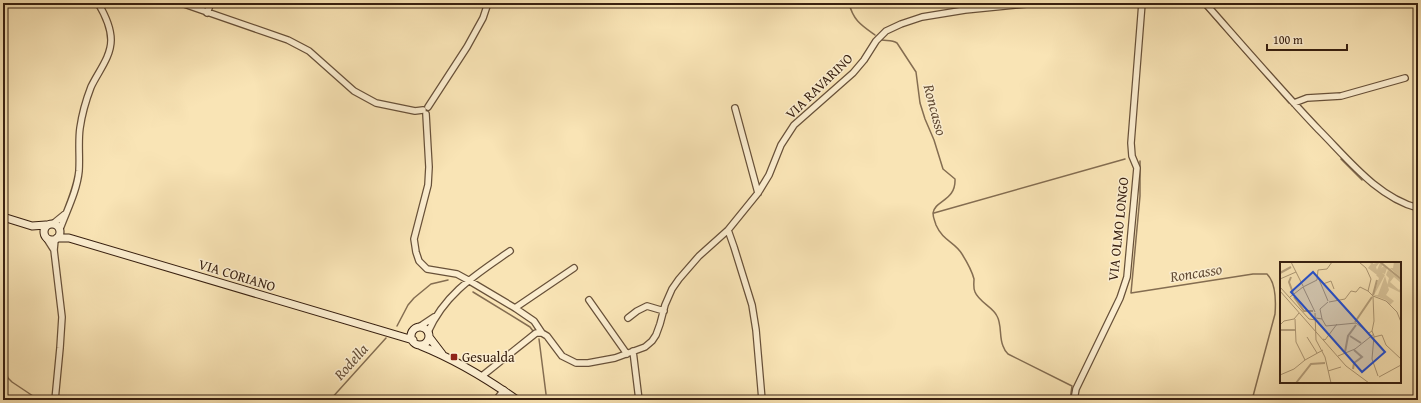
<svg xmlns="http://www.w3.org/2000/svg" width="1421" height="403" font-family="'Gentium Book Plus',serif">
	<rect width="100%" height="100%" fill="#f9e4b5"/>
	<filter id="stains"><feTurbulence type="fractalNoise" baseFrequency=".005" numOctaves="4"/><feColorMatrix values="0 0 0 0 .2 0 0 0 0 .09 0 0 0 0 .02 0 0 0 .5 -.17"/></filter>
	<radialGradient id="worn" r=".72"><stop offset=".6" stop-color="#630" stop-opacity="0"/><stop offset="1" stop-color="#630" stop-opacity=".3"/></radialGradient>
	<g fill="none" stroke-linecap="round" stroke-linejoin="round">
		<!-- stream -->
		<path stroke="#846d51" stroke-width="1.5" d="M849,3C853,20 861,25 875,35
			M1201,3L1289,103
			M882,40C887,41 892,40 897,43L916,72L920,103L925,119L934,140L943,169L955,179C956,201 935,200 933,213C933,218 935,221 936,225C943,241 955,242 962,254C967,262 972,271 974,279C974,283 973,288 975,292C979,302 993,307 997,316C1002,325 999,337 1003,346C1004,349 1006,352 1008,354L1072,386L1070,400
			M1341,159L1362,180
			M1140,161V196L1131,293L1253,274H1267C1276,283 1276,301 1275,314L1252,400
			M934,213L1125,159
			M473,292L530,327L533,331
			M397,326L408,305L414,298L431,284L448,280
			M539,339L546,394
			M3,366L8,378L12,382L39,400
			M330,400L386,338"/>
		<defs>
			<path id="minor" d="M181,3L288,40L309,51L354,91L376,103L415,111L423,110
				M1205,3C1243,46 1280,89 1319,130C1348,159 1377,197 1418,208
				M207,13L211,3
				M1294,103L1307,98L1341,96L1405,78
				M428,107L467,47L483,18L488,3
				M735,108L758,193
				M426,114L429,167L428,185L414,239L416,252L419,261L427,269L457,274L468,280L515,308L534,321L542,333
				M54,223L65,214
				M60,229C67,210 77,191 79,171C80,157 78,142 80,128C82,114 86,100 91,87C98,72 111,57 111,40C111,27 104,13 98,3
				M728,230L734,247L752,305L756,330L762,400
				M47,239L54,250
				M55,240L54,250L62,317L60,348L55,400
				M589,300L627,354
				M515,308L574,268
				M628,318L637,311L647,306L664,311
				M419,327L434,317
				M428,332C445,293 477,274 510,251
				M633,351L639,400
				M482,376L536,333H542L547,336L562,356L576,363H588L615,358L645,347L652,341L656,335L660,324L665,305L672,289L679,279L699,256L728,230L758,193L769,175L781,145L794,125L853,73L864,60L876,41L886,31L901,24L922,17L965,10L1037,3
				M496,400L504,390
				M1074,400L1076,389L1120,298L1127,277L1137,168L1132,156L1131,143L1142,3"/>
			<path id="secondary" d="M3,217L32,226L46,225
				M44 232a8 8 0 1 1 16 0a8 8 0 1 1-16 0Z
				M57,238H69L413,340
				M411 336a9 9 0 1 1 18 0a9 9 0 1 1-18 0Z
				M429,337L442,354
				M419,345C454,359 486,378 517,400"/>
		</defs>
		<!-- minor casing -->
		<use href="#minor" stroke="#685139" stroke-width="8"/>
		<!-- secondary casing -->
		<use href="#secondary" stroke="#382010" stroke-width="9"/>
		<!-- minor -->
		<use href="#minor" stroke="#fbedcf" stroke-width="5.5"/>
		<!-- secondary -->
		<use href="#secondary" stroke="#fbedcf" stroke-width="7"/>
	</g>
	<!-- markers -->
	<rect fill="#8f2418" stroke="#fbedcf" stroke-width="1.5" x="450" y="353" width="8" height="8" rx="2"/>
	<g text-anchor="middle" stroke-width="3" stroke-linejoin="round" paint-order="stroke">
		<!-- street labels -->
		<g font-size="14" fill="#382010" stroke="#fbedcf">
			<text transform="translate(819 86) rotate(-44)" y="5">VIA RAVARINO</text>
			<text transform="translate(1118 229) rotate(-84)" y="5">VIA OLMO LONGO</text>
			<text transform="translate(237 275) rotate(17)" y="5">VIA CORIANO</text>
		</g>
		<!-- poi labels -->
		<g font-size="14" fill="#382010" stroke="#fbedcf" text-anchor="start">
			<text x="462" y="362">Gesualda</text>
		</g>
		<!-- water labels -->
		<g font-size="15" font-style="italic" fill="#644d36" stroke="#fbedcf">
			<text transform="translate(935 110) rotate(75)" y="5">Roncasso</text>
			<text transform="translate(1196 273) rotate(-9)" y="5">Roncasso</text>
			<text transform="translate(351 362) rotate(-48)" y="5">Rodella</text>
		</g>
	</g>
	<!-- overview -->
	<g transform="translate(1280 262)">
		<rect width="121" height="121" fill="#f9e4b5"/>
		<path d="M89,0H93V2L100,0L96,5L97,8L100,1L103,3L101,6L104,4L107,6L105,12L102,11L105,13L94,33H98L105,14L109,28L106,33L114,39L110,43L106,38L93,33L99,16L96,13L101,12L97,13L88,6L91,2ZM114,0L121,1V16L110,6H113ZM108,8L121,18V21L114,15L110,20L119,28L121,26V31L107,24L109,16L106,13Z" fill="#d8c399"/>
		<path fill="none" stroke="#b7a17d" stroke-width="2" d="M100,0L121,17M0,11L11,5M11,15L9,20L13,31M93,33L97,18M14,35L24,49H33M75,60L92,35M0,68H15M70,74L81,81M65,90L68,74L76,63M73,107L74,101L82,95L74,88M16,121L31,102L45,101"/>
		<path fill="none" stroke="#ac9673" stroke-width="1" d="M11,0L23,24M79,0L86,6L91,17L88,29L93,34L94,59L92,69L94,74L92,97L98,114M38,15L48,39M0,17L16,10M43,22L51,19L54,27M0,25L29,57L36,58M23,25L37,18L38,8L47,7L52,0M23,25L35,50M0,29L66,104L89,121M93,34L106,39L117,50L121,60M10,35L23,25M49,40L65,37L71,29L76,30L80,25L88,29M35,51L36,78L45,95L51,121M36,56L42,57L46,64L76,61L89,71L92,69M15,57L16,80L25,98M42,57L40,47L48,40M0,63L4,59L14,57L19,51M27,75L37,91M94,75L102,73L106,83L121,97M43,77L45,78L57,62M58,94L75,87L94,72M48,109L61,105M0,113L14,107L25,98L43,88M99,115L121,103"/>
		<path fill="#1d4ed8" fill-opacity="0.15" stroke="#1d4ed8" stroke-width="2" d="M33,10L105,90L82,110L11,30Z"/>
		<rect width="121" height="121" fill="none" stroke="#382010" stroke-width="2"/>
	</g>
	<!-- margin -->
	<rect width="1421" height="403" fill="none" stroke="#f9e4b5" stroke-width="16"/>
	<rect x="4" y="4" width="1413" height="395" fill="none" stroke="#382010" stroke-width="2"/>
	<rect x="8" y="8" width="1405" height="387" fill="none" stroke="#382010"/>
	<!-- scale -->
	<path d="M1267 44v6h80v-6" fill="none" stroke="#382010" stroke-width="2"/>
	<text x="1273" y="44" font-size="12" fill="#382010" stroke="#fbedcf" stroke-width="3" paint-order="stroke">100 m</text>
	<rect width="100%" height="100%" filter="url(#stains)"/>
	<rect width="100%" height="100%" fill="url(#worn)"/>
</svg>
